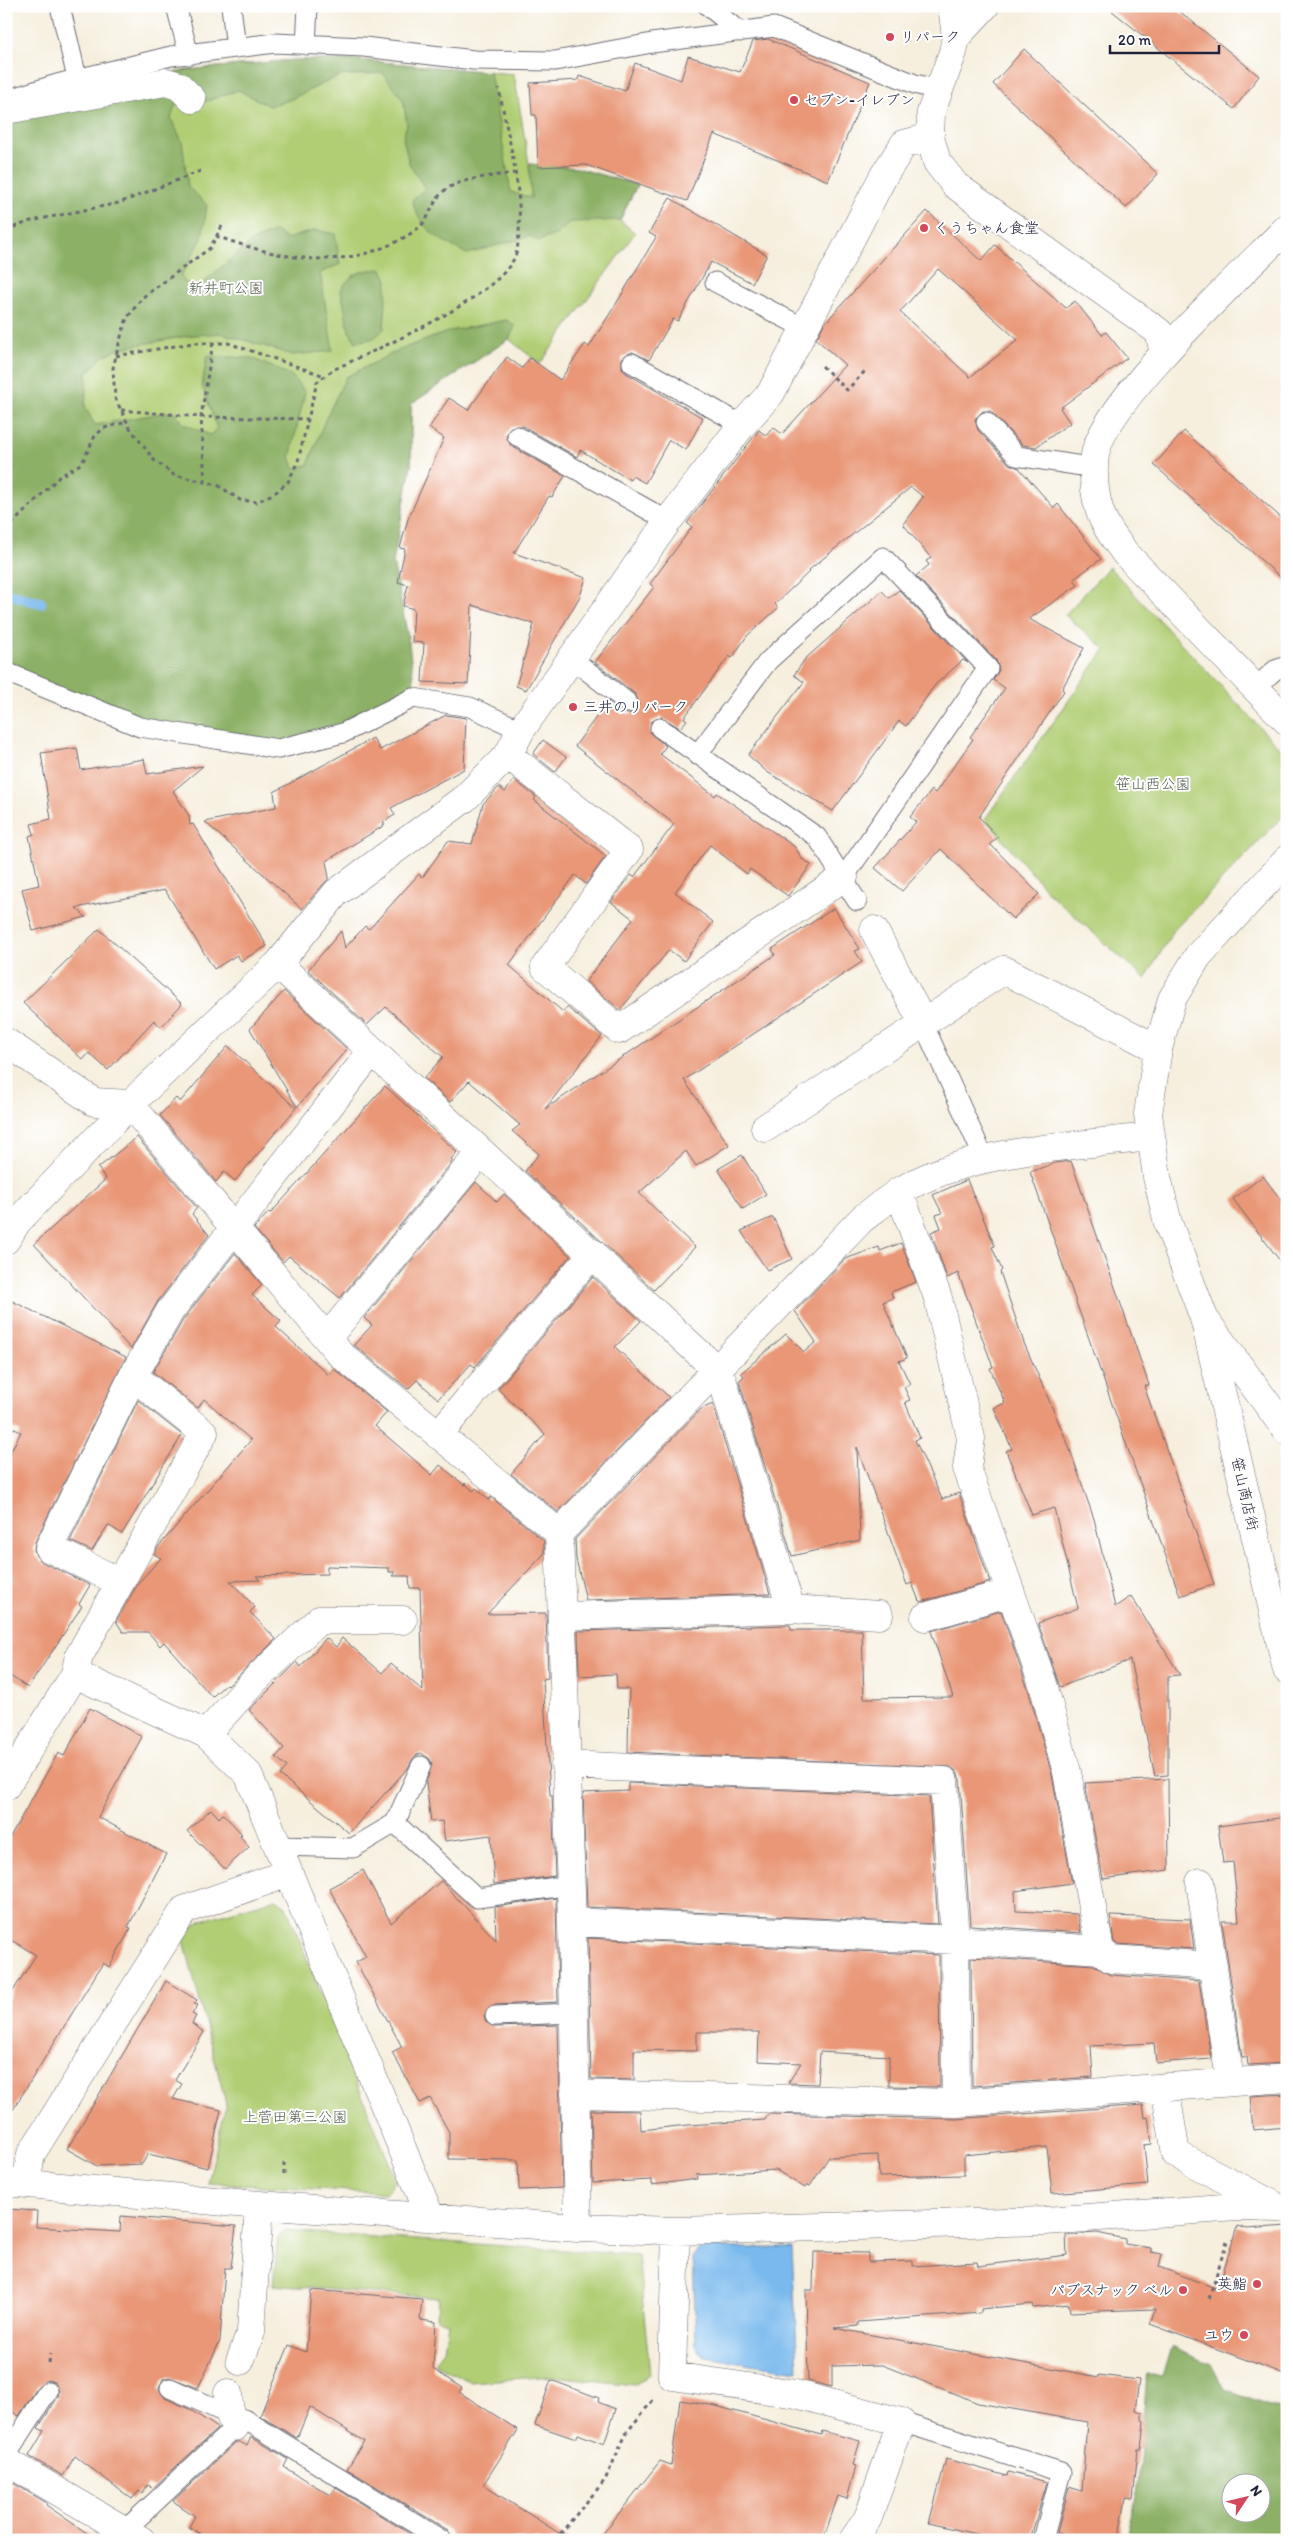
<svg xmlns="http://www.w3.org/2000/svg" width="1293" height="2546" font-family="Itim,'Klee One',sans-serif">
	<rect width="100%" height="100%" fill="#fff"/>
	<filter id="ink" filterUnits="userSpaceOnUse"><feTurbulence type="fractalNoise" baseFrequency=".02" numOctaves="2"/><feDisplacementMap in="SourceGraphic" scale="10" xChannelSelector="R" yChannelSelector="G"/><feConvolveMatrix kernelMatrix="1 2 1 2 8 2 1 2 1" color-interpolation-filters="sRGB"/></filter>
	<filter id="wash" filterUnits="userSpaceOnUse"><feTurbulence type="fractalNoise" baseFrequency=".0096" numOctaves="4" result="noise"/><feDisplacementMap in="SourceGraphic" scale="20" xChannelSelector="R" yChannelSelector="G"/><feGaussianBlur stdDeviation="1.12" result="paint"/><feColorMatrix in="noise" values="0 0 0 0 0 0 0 0 0 0 0 0 0 0 0 0 0 1.4 0 .05"/><feComposite in="paint" operator="in"/></filter>
	<g filter="url(#wash)">
		<rect width="100%" height="100%" fill="#f6efde"/>
		<!-- green -->
		<path fill="#b1ce75" stroke="#6a7858" d="M294,60H358L514,74L529,164L577,168L637,185L620,220L635,233L540,364L509,339L411,404V466L393,562L409,643L28,677L65,98L187,70Z
			M1109,567L1287,756V812L1174,930L1145,979L1049,893L985,819L1105,649L1065,615Z
			M276,1899L286,1906L396,2180L387,2193L208,2183L226,2104L184,1940L191,1928L202,1920Z
			M284,2231L638,2255L650,2374L635,2385L553,2376L469,2382L435,2364L444,2350L448,2322L437,2319L438,2298L273,2285L278,2238Z"/>
		<!-- forest -->
		<path fill="#8cb166" stroke="#576a50" fill-rule="evenodd" d="M294,60H358L490,72L511,192L531,198L529,164L577,168L637,185L620,220L570,222L558,234L538,241L530,236L467,254C441,240 420,231 412,200L425,189L409,163L403,138L407,124L403,100L383,73L339,76L289,100L269,106L238,90L207,101L175,105L171,119L182,141L188,187L207,205L202,238L181,276L185,282L197,288L252,241L276,231L286,239L316,230L335,234L340,264L320,273L333,351L293,355L221,333L193,335L121,348L103,356L87,373L85,407L95,425L174,411L184,424L210,435L217,428L202,386L207,356L251,358L291,375L305,392L290,457L294,468L308,465L325,420L346,377L399,350L450,331L507,320L515,326L509,339L411,404V466L393,562L409,643L415,692L343,728L277,743L140,723L6,668V116L65,98L187,70Z
			M382,269L387,280L384,329L374,338L356,342L349,331L341,290C351,272 363,270 382,269Z
			M1172,2347L1211,2364L1224,2389L1287,2411V2540H1126L1137,2497L1147,2374L1163,2377ZM1230,2484H1260V2514H1230Z"/>
		<!-- water -->
		<path fill="#79b9ed" stroke="#4e6e94" d="M700,2248H792L798,2371L705,2357L696,2346L693,2256Z"/>
		<g fill="none" stroke-linecap="round" stroke-linejoin="round">
			<!-- stream -->
			<path stroke="#79b9ed" stroke-width="11" d="M6,593L41,603"/>
		</g>
		<g id="blocks">
			<!-- building -->
			<path fill="#e99777" fill-rule="evenodd" d="M1106,6H1173L1259,76L1234,109Z
				M768,39L870,82L828,181L714,134L687,201L586,165L538,167L536,115H532L530,83L578,80L579,76L625,91L635,63L681,80L688,56L740,72L753,41Z
				M1024,49L1158,174L1126,208L993,84Z
				M670,198L767,255L752,283L711,262L678,321L673,319L649,360L632,352L622,358V368L626,373L703,418L686,450L669,440L645,483L632,476L630,480L580,450L577,457L523,426L511,427L506,436L511,446L565,476L552,497L549,496L514,553L586,578L580,596L526,690L516,686L534,624L472,605L468,684L422,682L424,643L412,642L414,609L403,606L408,585L398,582L405,549L400,548L408,519L444,438L429,428L449,398L468,410L507,357L522,368L530,358L560,380L585,344L589,347L619,299L656,237L649,233Z
				M927,211L981,261L995,245L1066,308L1075,301L1102,335L1106,332L1127,358L1060,408L1070,423L1036,447L1023,445L990,411H983L975,419L978,430L1009,464L1019,468L1054,508L1058,504L1101,559L1074,579L1078,585L1029,619L1084,648L1062,689L1064,691L979,817L998,837L990,844L1039,894L1013,919L941,849L902,891L875,868L916,822L910,817L932,790L935,793L973,739L970,737L1005,688L993,680L999,670L996,660L916,576L929,565L926,561L931,558L903,524L923,497L911,487L809,570L810,571L775,604L778,608L747,636L732,658L729,656L684,718L687,720L680,728L661,717L651,722L650,733L666,746L660,754L715,796L717,793L795,847L802,859L811,865L788,896L750,869L747,874L710,845L675,892L713,922L684,961L669,950L620,1010L586,981L633,919L611,902L631,875L634,877L674,824L575,746L608,701L627,714L633,713L639,705L635,694L595,662L654,587L650,584L692,527L687,523L759,430L766,436L773,427L782,434L845,365L816,339L824,324ZM938,269L1018,340L970,377L900,312Z
				M1184,431L1287,523V583L1154,465Z
				M899,590L968,663L963,660L935,685L906,726L899,721L833,811L767,772L748,755L804,682L794,675L805,659L882,591L889,598Z
				M446,715L466,718L464,769L391,808L395,815L383,822L385,825L326,861L329,878L302,909L205,822L276,807L274,792L373,738L380,750Z
				M543,740L566,757L555,772L533,754Z
				M77,748L81,770L144,759L147,774L203,766L173,791L189,816L190,825L193,824L267,946L241,961L237,955L214,969L165,890L76,908L86,917L33,931L22,889L39,885L29,836L34,834L31,824L51,819L41,753Z
				M514,780L536,797L534,800L606,856L586,884L575,875L509,965L563,1012L567,1007L602,1036L545,1109L775,955L772,949L834,908L860,949L855,951L862,962L684,1080L729,1145L696,1166L686,1151L639,1193L695,1247L654,1290L525,1171L539,1154L512,1131L520,1125L469,1081L450,1102L424,1078L443,1057L386,1007L367,1025L308,970L341,931L345,948L365,926L369,929L419,874L422,878L448,841L472,844L483,804L499,787L505,792Z
				M99,929L182,1004L161,1027L154,1020L108,1070L89,1053L83,1060L23,1003Z
				M284,991L347,1049L297,1107L250,1029Z
				M228,1046L296,1108L235,1181L224,1172L216,1182L160,1115L176,1098L180,1102Z
				M385,1086L457,1152L451,1159L453,1161L340,1298L289,1256L283,1262L254,1228L269,1212L271,1213Z
				M137,1137L197,1208L192,1214L209,1235L158,1301L131,1349L34,1244L106,1179L98,1168Z
				M742,1155L766,1194L743,1209L718,1169Z
				M1071,1161L1149,1385L1144,1386L1214,1584L1180,1596L1030,1172L1055,1163Z
				M1263,1176L1287,1208V1270L1233,1199Z
				M967,1180L995,1246L992,1247L1002,1270L1000,1272L1024,1343L1068,1444L1094,1519L1115,1607L1131,1596L1180,1675L1168,1676V1775L1155,1776L1130,1660L1060,1687L1038,1623L1078,1608L1054,1508L1032,1515L1006,1451L1012,1449L994,1408L1005,1403L990,1368L993,1367L958,1273L947,1278L931,1232L941,1228L936,1215L942,1213L933,1195Z
				M476,1182L497,1202L504,1194L570,1256L475,1367L471,1364L438,1399L417,1380L408,1389L354,1345L372,1325L364,1318Z
				M773,1217L792,1259L767,1270L741,1231Z
				M901,1243L916,1282L891,1292L893,1298L883,1302L907,1358L899,1361L910,1384L904,1387L910,1400L905,1402L920,1438L915,1440L942,1499L959,1493L990,1582L921,1602L919,1601L912,1583L907,1585L857,1447L860,1540L792,1556L739,1381L744,1376L741,1373L786,1334L804,1352L816,1342L795,1311L845,1259L879,1247L880,1251Z
				M235,1253L262,1285L252,1295L281,1321L276,1327L329,1375L334,1369L387,1412L375,1426L432,1475L440,1465L464,1485L465,1483L473,1491L476,1488L489,1500L491,1497L544,1541V1554L487,1614L546,1613L548,1678L543,1679L550,1795H552L555,1876L494,1884L491,1835L445,1841L442,1821L431,1822L426,1783L432,1764L430,1759L421,1753L414,1757L408,1768L349,1833L280,1775L287,1767L276,1757L284,1748L249,1710L297,1662L301,1667L326,1638L336,1647L342,1638L382,1673L391,1663L423,1691L420,1588H410L409,1576H393L396,1572H389V1568L327,1566V1574L256,1576L260,1580L230,1581L255,1607L250,1612L276,1639L228,1686L226,1684L212,1697L164,1642L160,1646L148,1632H123L116,1621L139,1582L161,1558L154,1554L158,1547L251,1440L204,1399L198,1408L153,1372L183,1320Z
				M593,1277L641,1321L615,1347L669,1397L558,1512L511,1474L545,1434L498,1389Z
				M6,1298L126,1357L35,1542L34,1550L36,1556L42,1562L90,1585L79,1604L82,1606L28,1688L6,1673V1460L21,1432L6,1425Z
				M138,1400L182,1435L122,1534L108,1525L92,1551L70,1541Z
				M713,1404L770,1594L586,1600L576,1559L575,1539L701,1409Z
				M1001,1611L1028,1689L1052,1775L1072,1883L1015,1891L1016,1911L1077,1914L1081,1933L970,1925L960,1780L957,1772L951,1767L628,1752L629,1689H617L616,1674L579,1676L578,1631L790,1625L791,1630H862L864,1698L953,1697L931,1631Z
				M90,1708L142,1737L98,1817L166,1854L128,1927L131,1928L109,1967L103,1963L6,2121V2002L36,1955L6,1937V1844L58,1753L64,1756Z
				M1168,1779L1169,1870L1103,1879L1085,1783Z
				M628,1783L929,1796L938,1924L587,1907L583,1793L628,1791Z
				M211,1809L219,1818L223,1814L242,1834L240,1836L249,1847L225,1869L187,1831Z
				M1287,1817V2063L1248,2065L1247,2057H1242L1222,1921H1239L1233,1862L1223,1863L1218,1826Z
				M363,1870L391,1923L441,1881L496,1940L495,1907L556,1898L558,2002L494,2005L489,2007L484,2016L486,2022L495,2027L558,2025L562,2188L519,2190L518,2160L449,2159V2132L430,2098L420,2103L392,2052L402,2047L356,1962L366,1957L329,1888Z
				M1110,1916L1190,1919L1194,1949L1117,1944L1114,1942Z
				M588,1938L939,1955L940,2087L889,2086V2056L820,2052L818,2084L788,2083L801,2063L758,2061L759,2032H697V2051L634,2050V2080L591,2079Z
				M971,1957L1094,1965L1110,1975L1199,1981L1211,2059L1156,2063L1154,2043L1091,2046L1093,2077L972,2086Z
				M166,1981L197,2000L194,2004L198,2005L192,2014L196,2016L192,2024L204,2032L175,2080L182,2084L173,2099L221,2110L208,2168L148,2154L142,2164L97,2166L67,2149Z
				M1287,2094V2127L1253,2130L1250,2096Z
				M1143,2105L1145,2118L1148,2117L1152,2144L1144,2145L1148,2185L1052,2193L1047,2147L964,2155V2175L879,2177L878,2155L829,2157L810,2186L807,2185L805,2188L776,2170L696,2175L697,2179L652,2185V2180L593,2183L591,2110L640,2111L641,2130L688,2125L765,2120L768,2114L956,2119Z
				M6,2209L37,2211L36,2227L120,2232L121,2216L236,2226L231,2268H225L220,2341L198,2388L169,2377L163,2379L159,2389L165,2398L189,2409L218,2428L153,2488L148,2485L142,2493L139,2491L132,2499L75,2456L63,2476L29,2456L44,2431L38,2428L58,2397L59,2391L54,2382L48,2380L39,2385L19,2416L6,2408Z
				M1237,2226L1247,2229L1287,2226V2375L1150,2324L1155,2309L1070,2312L1069,2304L1033,2308L1032,2304L981,2309V2313L858,2322V2326L834,2328L1099,2377V2375L1139,2380L1135,2410L1142,2412V2420L1144,2421L1141,2449H1138L1133,2500L1126,2499L1118,2540H1094L1057,2533L1069,2487L1082,2491L1087,2422L978,2403L882,2365L832,2366V2387L808,2381L806,2290H813L814,2252L868,2253V2262L913,2261V2266L977,2262L978,2266L1067,2255L1066,2235L1097,2233L1125,2239V2244L1151,2248V2252L1162,2254L1159,2267L1218,2289Z
				M311,2290L422,2299L420,2320L436,2322L433,2369L462,2388L459,2392L518,2430L483,2485L570,2540H453L448,2530L347,2469L364,2441L310,2407L297,2438L260,2416L289,2345L306,2352Z
				M551,2380L599,2398L598,2402L616,2409L604,2444L578,2434L576,2439L535,2425Z
				M680,2400L716,2406L821,2435L822,2431L860,2441L853,2465L856,2466L847,2499L838,2496L823,2540H598L660,2461L671,2465Z
				M251,2437L288,2459L284,2467L305,2480L331,2495L336,2488L420,2540H210L189,2527L195,2516L173,2501L236,2442H240L247,2446Z
				M946,2459L1007,2476L1008,2472L1047,2482L1030,2540H1001L929,2523Z
				M13,2483L47,2503L46,2505L97,2540H21L6,2530V2494Z"/>
		</g>
	</g>
	<g filter="url(#ink)">
		<use href="#blocks" fill-opacity="0" stroke="#6c6a74" stroke-width="1"/>
		<g fill="none" stroke-linecap="round" stroke-linejoin="round">
			<defs>
				<path id="service" d="M60,6L77,78
					M176,6L189,55
					M231,6L236,48
					M708,6L740,32
					M306,45L308,6
					M9,99L57,84L171,56L275,43L364,47L474,60L555,61L652,43L774,27L915,84L938,90
					M715,282L806,329
					M632,363L742,425
					M986,422L1017,456L1095,468
					M517,436L668,521
					M571,658L628,703
					M6,672L140,727L278,749L343,733L413,698L470,707L521,730
					M1255,688L1275,670L1287,666
					M660,728L817,837L857,901
					M697,755L768,661L883,557L988,668L844,877
					M923,1023L984,1158
					M395,1823L421,1766
					M279,1846L353,1848L395,1823L477,1898L571,1885
					M495,2016L574,2013
					M170,2388L230,2415
					M901,2422L1061,2472L1043,2540
					M6,2456L48,2391
					M125,2530L244,2419L442,2540"/>
				<path id="pedestrian" d="M6,110L166,82L179,86L192,99"/>
				<path id="minor" d="M952,6L956,37L953,52L931,112L930,137L937,162L955,185L1159,332L1164,353
					M956,37L985,6
					M1287,228C1245,271 1103,402 1095,455C1092,477 1095,506 1106,525C1111,535 1119,544 1125,553L1287,721
					M508,755L629,850L545,967L619,1030L844,877
					M874,930L923,1023
					M278,964L716,1369L723,1382L791,1609
					M6,1042L94,1102L130,1104L340,1354L559,1533
					M765,1128L1004,970L1158,1049
					M6,1240L17,1222L130,1104L278,964L336,893L465,798L508,755L521,730L668,521L742,425L771,393L884,175L904,144L930,137
					M1204,1318L1287,1670
					M327,1338L481,1152
					M438,1435L593,1253
					M120,1582L49,1548L133,1376L170,1311L372,1051
					M564,1616L791,1609L879,1615
					M925,1617L1011,1592
					M75,1674L206,1734L248,1774L430,2216
					M206,1734L257,1678L319,1620H403
					M565,1765L944,1781L955,1940L956,2103
					M6,1786L75,1674L79,1656L204,1433L133,1376
					M1200,1882L1230,2080
					M572,1922L955,1940L1100,1950L1067,1772L1043,1684L967,1468L971,1438L938,1298L899,1191
					M1100,1950L1111,1959L1213,1966
					M1165,2087L1176,2154L1272,2204
					M575,2094L956,2103L1287,2078
					M6,2182L259,2205L578,2228L676,2231L1045,2221L1237,2207L1280,2208
					M26,2183L31,2154L184,1910L289,1873
					M578,2228L572,1922L559,1533L862,1219C874,1210 886,1200 899,1192C965,1150 1073,1146 1150,1137
					M676,2231L672,2376L796,2394L901,2422L868,2518L853,2540
					M240,2361L251,2332L259,2205
					M228,2393L230,2415L235,2427
					M6,2461L141,2540"/>
				<path id="tertiary" d="M1287,860L1198,956L1172,999L1158,1049L1148,1114L1157,1177L1168,1223L1204,1318L1287,1431"/>
			</defs>
			<!-- service casing -->
			<use href="#service" stroke="#6c6a74" stroke-width="21"/>
			<!-- pedestrian casing -->
			<use href="#pedestrian" stroke="#6c6a74" stroke-width="29"/>
			<!-- minor casing -->
			<use href="#minor" stroke="#6c6a74" stroke-width="29"/>
			<!-- tertiary casing -->
			<use href="#tertiary" stroke="#6c6a74" stroke-width="29"/>
			<!-- path -->
			<path stroke="#6c6a74" stroke-width="3" stroke-dasharray="4 4" stroke-linecap="butt" d="M222,226L210,248L143,297L127,318L120,340L113,368L115,398L130,428L154,460L174,475L218,485L240,500L257,502L276,492L288,482L298,461L317,382L333,370C373,350 509,295 517,250C526,197 508,140 499,88
				M6,230L31,221L119,203L203,170
				M216,236C283,260 349,274 413,232C428,222 428,213 437,199C450,177 491,177 514,173
				M116,356L193,343H228L325,376
				M822,366L847,390L867,369
				M121,410L201,417L308,419
				M205,482L201,417L213,342
				M6,530L59,477L82,463L95,436L104,428L127,422
				M284,2175V2163
				M1209,2298L1227,2241
				M49,2363L50,2354
				M555,2540L605,2480L627,2432L653,2400"/>
			<!-- service -->
			<use href="#service" stroke="#fff" stroke-width="19"/>
			<!-- pedestrian -->
			<use href="#pedestrian" stroke="#fff" stroke-width="28"/>
			<!-- minor -->
			<use href="#minor" stroke="#fff" stroke-width="28"/>
			<!-- tertiary -->
			<use href="#tertiary" stroke="#fff" stroke-width="28"/>
		</g>
	</g>
	<!-- markers -->
	<g fill="#d1495b" stroke="#fff" stroke-width="2">
		<circle cx="890" cy="37" r="5"/>
		<circle cx="794" cy="100" r="5"/>
		<circle cx="924" cy="228" r="5"/>
		<circle cx="573" cy="707" r="5"/>
		<circle cx="1257" cy="2284" r="5"/>
		<circle cx="1183" cy="2290" r="5"/>
		<circle cx="1244" cy="2335" r="5"/>
	</g>
	<g text-anchor="middle" stroke-width="4" stroke-linejoin="round" paint-order="stroke">
		<!-- poi labels -->
		<g font-size="15" fill="#22223b" stroke="#fff" text-anchor="start">
			<text x="900" y="42">リパーク</text>
			<text x="804" y="105">セブン-イレブン</text>
			<text x="934" y="233">くうちゃん食堂</text>
			<text x="583" y="712">三井のリパーク</text>
			<text x="1247" y="2289" text-anchor="end">英鮨</text>
			<text x="1173" y="2295" text-anchor="end">パブスナック ベル</text>
			<text x="1234" y="2340" text-anchor="end">ユウ</text>
		</g>
		<!-- park labels -->
		<g font-size="15" fill="#545e4f" stroke="#fff">
			<text x="226" y="293">新井町公園</text>
			<text x="1153" y="789">笹山西公園</text>
			<text x="295" y="2122">上菅田第三公園</text>
		</g>
		<!-- street labels -->
		<g font-size="15" fill="#22223b" stroke="#fff">
			<text transform="translate(1245 1494) rotate(77)" y="5">笹山商店街</text>
		</g>
	</g>
	<!-- margin -->
	<rect width="1293" height="2546" fill="none" stroke="#fff" stroke-width="25"/>
	<!-- north arrow -->
	<g transform="translate(1246 2498) rotate(55)"><circle r="24" fill="#ffffff" stroke="#a7a7b1"/>
	<path d="M0-4L9 19L0 12L-9 19Z" fill="#d1495b"/>
	<text y="-8" font-size="14" font-weight="bold" text-anchor="middle" fill="#22223b">N</text>
	</g>
	<!-- scale -->
	<path d="M1110 45v8h109v-8" fill="none" stroke="#22223b" stroke-width="2.5"/>
	<text x="1118" y="45" font-size="15" fill="#22223b" stroke="#ffffff" stroke-width="4" paint-order="stroke">20 m</text>
</svg>
